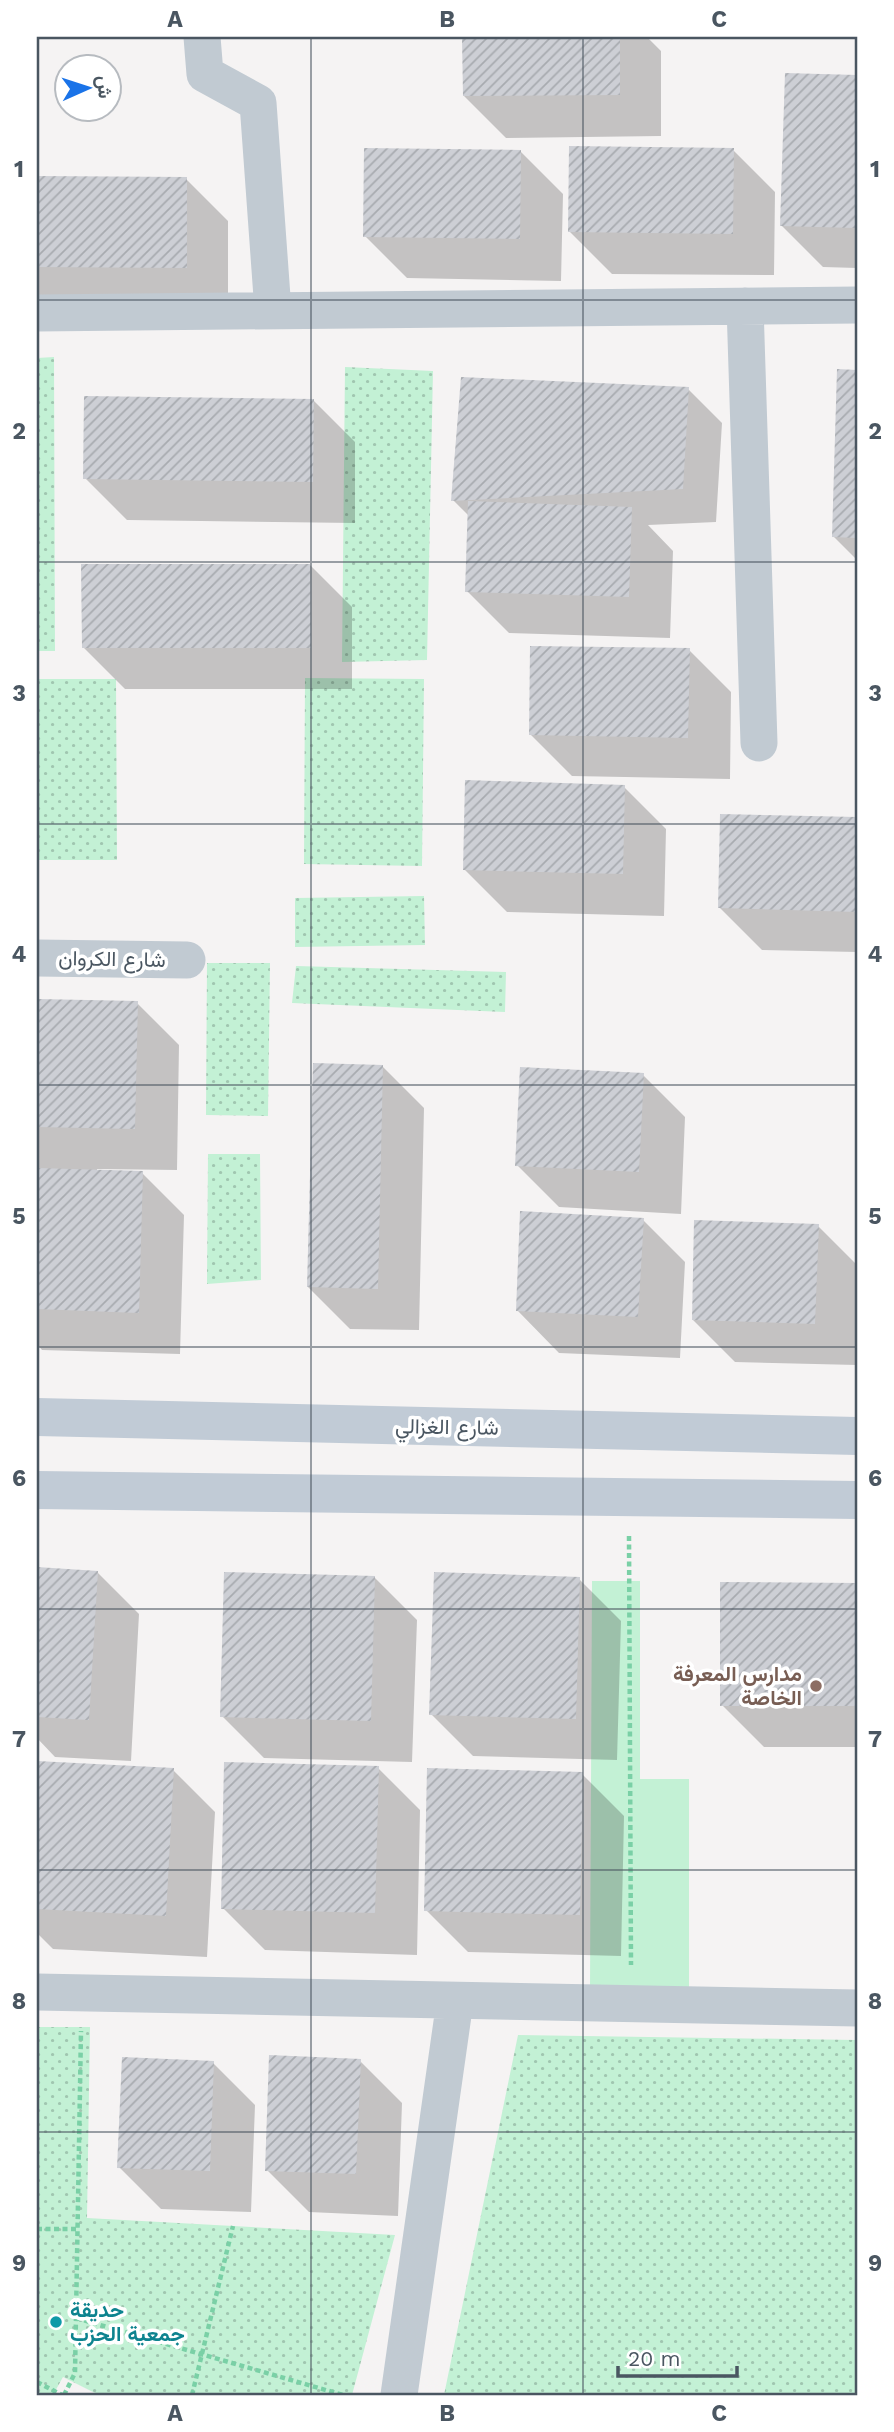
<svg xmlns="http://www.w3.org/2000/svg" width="894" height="2432" font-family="'Work Sans',Vazirmatn,sans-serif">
	<defs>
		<pattern id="grass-dots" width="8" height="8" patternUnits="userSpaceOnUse" patternTransform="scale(1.75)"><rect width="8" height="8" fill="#c3f1d5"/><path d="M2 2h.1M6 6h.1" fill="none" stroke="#a0c6b0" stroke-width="1.8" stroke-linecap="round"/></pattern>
		<pattern id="building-hatch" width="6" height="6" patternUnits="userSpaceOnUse" patternTransform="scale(1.75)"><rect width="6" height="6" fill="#cdcfd5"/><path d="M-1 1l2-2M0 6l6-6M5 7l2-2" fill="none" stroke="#a8abb0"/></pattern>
	</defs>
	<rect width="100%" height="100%" fill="#f5f3f3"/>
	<!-- grass -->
	<path fill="url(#grass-dots)" d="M54,357L55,651H37V358Z
		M345,367L433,371L427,660L342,662Z
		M305,678L424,679L422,866L304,864Z
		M37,679H116L117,860H37Z
		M424,896L425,945L295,947V898Z
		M207,963H270L268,1116L206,1115Z
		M296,966L506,972L505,1012L292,1003Z
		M208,1154H260L261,1280L207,1284Z
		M37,2027H90L87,2218L395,2235L352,2395H99L63,2377L53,2395H37Z
		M518,2035L857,2040V2395H444Z"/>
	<!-- park -->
	<path fill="#c3f1d5" d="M592,1581H640V1779H689V1989L590,1988Z"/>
	<!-- shadow -->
	<path fill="#0003" d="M388,37H444V39Z
		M464,37H647L661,51V136L506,138L464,96Z
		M787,74L857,77V268L823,267L781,225Z
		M733,150L775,192L774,275L612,274L570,232Z
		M521,152L563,194L561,281L407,278L365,236Z
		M37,178L186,179L228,221V309H37Z
		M839,371H857V560L834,537Z
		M688,389L722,423L716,522L648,525L673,551L670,638L509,633L467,591L469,516L453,500Z
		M313,400L355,442V523L127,520L85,478Z
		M310,565L352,607V689H125L83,647Z
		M689,650L731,692L730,779L572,776L530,734Z
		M624,787L666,829L664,916L507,912L465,870Z
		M722,816L857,819V952L762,950L720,908Z
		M37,1001L137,1003L179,1045L177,1170L97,1169V1172L142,1173L184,1215L180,1354L42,1350L37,1344V1170H39L37,1168Z
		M382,1066L424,1108L419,1330L350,1329L308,1287Z
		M643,1075L685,1117L681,1214L559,1207L517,1165Z
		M643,1220L685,1262L680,1358L559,1353L518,1311Z
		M818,1226L857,1265V1365L735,1362L693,1320Z
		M37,1569L97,1572L139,1614L131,1761L55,1757L37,1738Z
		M375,1578L417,1620L412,1762L264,1758L222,1716Z
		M579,1579L621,1621L617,1760L473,1756L431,1714Z
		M722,1584H857V1747H764L722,1705Z
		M37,1763L173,1770L215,1812L207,1957L53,1949L37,1933Z
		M378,1768L420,1810L417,1955L265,1950L223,1908Z
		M582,1774L624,1816L621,1956L468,1952L426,1910Z
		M360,2061L402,2103L398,2216L309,2212L267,2170Z
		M213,2063L255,2105L251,2212L161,2209L119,2167Z"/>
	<!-- building -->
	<path fill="url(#building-hatch)" d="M462,37H620V95L463,96Z
		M785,73L857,75L856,228L780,226Z
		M569,146L734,148L733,234L568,232Z
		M364,148L521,150L520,239L363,237Z
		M37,176L187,177V268L37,267Z
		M837,369L857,370V538L832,537Z
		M461,377L689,387L683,489L451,501Z
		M84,396L314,399L313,482L83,479Z
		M468,501L632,507L629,597L465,592Z
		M81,564H310L311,648H82Z
		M530,646L690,648L688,738L529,735Z
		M465,780L625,785L623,874L463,870Z
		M720,814L857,817V912L718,908Z
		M37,999L138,1001L135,1129L37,1127Z
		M313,1063L383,1065L378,1289L307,1287Z
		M520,1067L644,1073L639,1172L515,1166Z
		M37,1168L143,1171L139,1313L37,1309Z
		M520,1211L644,1218L638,1317L516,1311Z
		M694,1220L819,1224L815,1324L692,1320Z
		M37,1567L98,1571L89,1720L37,1717Z
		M224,1572L375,1576L371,1721L220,1717Z
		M434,1572L580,1577L576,1719L429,1715Z
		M720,1582L857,1583V1706H720Z
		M37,1761L174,1768L166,1916L37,1909Z
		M224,1762L379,1766L375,1913L221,1909Z
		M427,1768L583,1772L580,1915L424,1911Z
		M269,2055L361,2059L356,2174L265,2171Z
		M122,2057L214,2061L210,2171L117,2168Z"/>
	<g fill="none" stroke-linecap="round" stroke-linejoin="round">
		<!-- path -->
		<path stroke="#7ad0a6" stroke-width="4.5" stroke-dasharray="5 3.5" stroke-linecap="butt" d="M629,1536L631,1965
			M37,2229H78
			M76,2318L343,2395
			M37,2382L62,2395
			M64,2395L75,2373L81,2031
			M192,2395L233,2226"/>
		<!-- minor -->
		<path stroke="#c1cad2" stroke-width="37" d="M202,37L205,74L258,103L273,311
			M745,306L759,743
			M37,313L857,305
			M37,958L187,960
			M37,1992L857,2008
			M399,2395L455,2001"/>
		<!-- secondary -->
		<path stroke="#c1cbd6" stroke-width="38" d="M37,1417L857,1436
			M37,1490L857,1500"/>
	</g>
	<!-- grid -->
	<path fill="none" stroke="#4a5661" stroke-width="2" stroke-opacity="0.55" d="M311,37V2395M583,37V2395M37,300H857M37,562H857M37,824H857M37,1085H857M37,1347H857M37,1609H857M37,1870H857M37,2132H857"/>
	<!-- markers -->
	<circle fill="#8d6e63" stroke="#fff" stroke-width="2.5" cx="816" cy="1686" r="7"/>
	<circle fill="#0f9aa8" stroke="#fff" stroke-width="2.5" cx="56" cy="2322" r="7"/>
	<g text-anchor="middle" stroke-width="7" stroke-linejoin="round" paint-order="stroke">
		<!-- street labels -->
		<g font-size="21" fill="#4a5661" stroke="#fff">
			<text transform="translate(112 959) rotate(1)" y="7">شارع الكروان</text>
			<text transform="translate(447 1427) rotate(1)" y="7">شارع الغزالي</text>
		</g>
		<!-- education labels -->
		<g font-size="21" font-weight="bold" fill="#785e54" stroke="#fff" text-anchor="end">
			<text x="802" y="1681">مدارس المعرفة<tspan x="802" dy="24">الخاصة</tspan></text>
		</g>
		<!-- culture labels -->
		<g font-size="21" font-weight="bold" fill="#0d838f" stroke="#fff" text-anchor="start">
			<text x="70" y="2317">حديقة<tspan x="70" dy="24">جمعية الحزب</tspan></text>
		</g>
	</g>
	<!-- border -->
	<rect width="894" height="2432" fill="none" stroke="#ffffff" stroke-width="77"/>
	<!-- north arrow -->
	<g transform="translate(88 88) rotate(87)"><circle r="33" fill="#ffffff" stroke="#b7bbc0" stroke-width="2"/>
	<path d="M0-5L12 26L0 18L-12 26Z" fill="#1a73e8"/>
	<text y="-10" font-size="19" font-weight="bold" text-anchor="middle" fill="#4a5661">ش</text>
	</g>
	<!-- scale -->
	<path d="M618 2366v10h119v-10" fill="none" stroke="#4a5661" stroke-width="3.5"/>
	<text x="628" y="2366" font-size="21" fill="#4a5661" stroke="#ffffff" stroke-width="5" paint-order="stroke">20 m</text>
	<rect x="38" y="38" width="818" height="2356" fill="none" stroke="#4a5661" stroke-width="2.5"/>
	<g font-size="23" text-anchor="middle" font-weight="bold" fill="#4a5661">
		<text x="175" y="27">A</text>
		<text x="447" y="27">B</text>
		<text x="719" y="27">C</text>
		<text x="19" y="177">1</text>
		<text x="875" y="177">1</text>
		<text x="19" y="439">2</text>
		<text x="875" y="439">2</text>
		<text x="19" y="701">3</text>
		<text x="875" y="701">3</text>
		<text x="19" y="962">4</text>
		<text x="875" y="962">4</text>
		<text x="19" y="1224">5</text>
		<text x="875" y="1224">5</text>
		<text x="19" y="1486">6</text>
		<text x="875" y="1486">6</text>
		<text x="19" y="1747">7</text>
		<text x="875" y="1747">7</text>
		<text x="19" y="2009">8</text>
		<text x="875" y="2009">8</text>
		<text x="19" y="2271">9</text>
		<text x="875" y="2271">9</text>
		<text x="175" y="2421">A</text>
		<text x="447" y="2421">B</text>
		<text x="719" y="2421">C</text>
	</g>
</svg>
